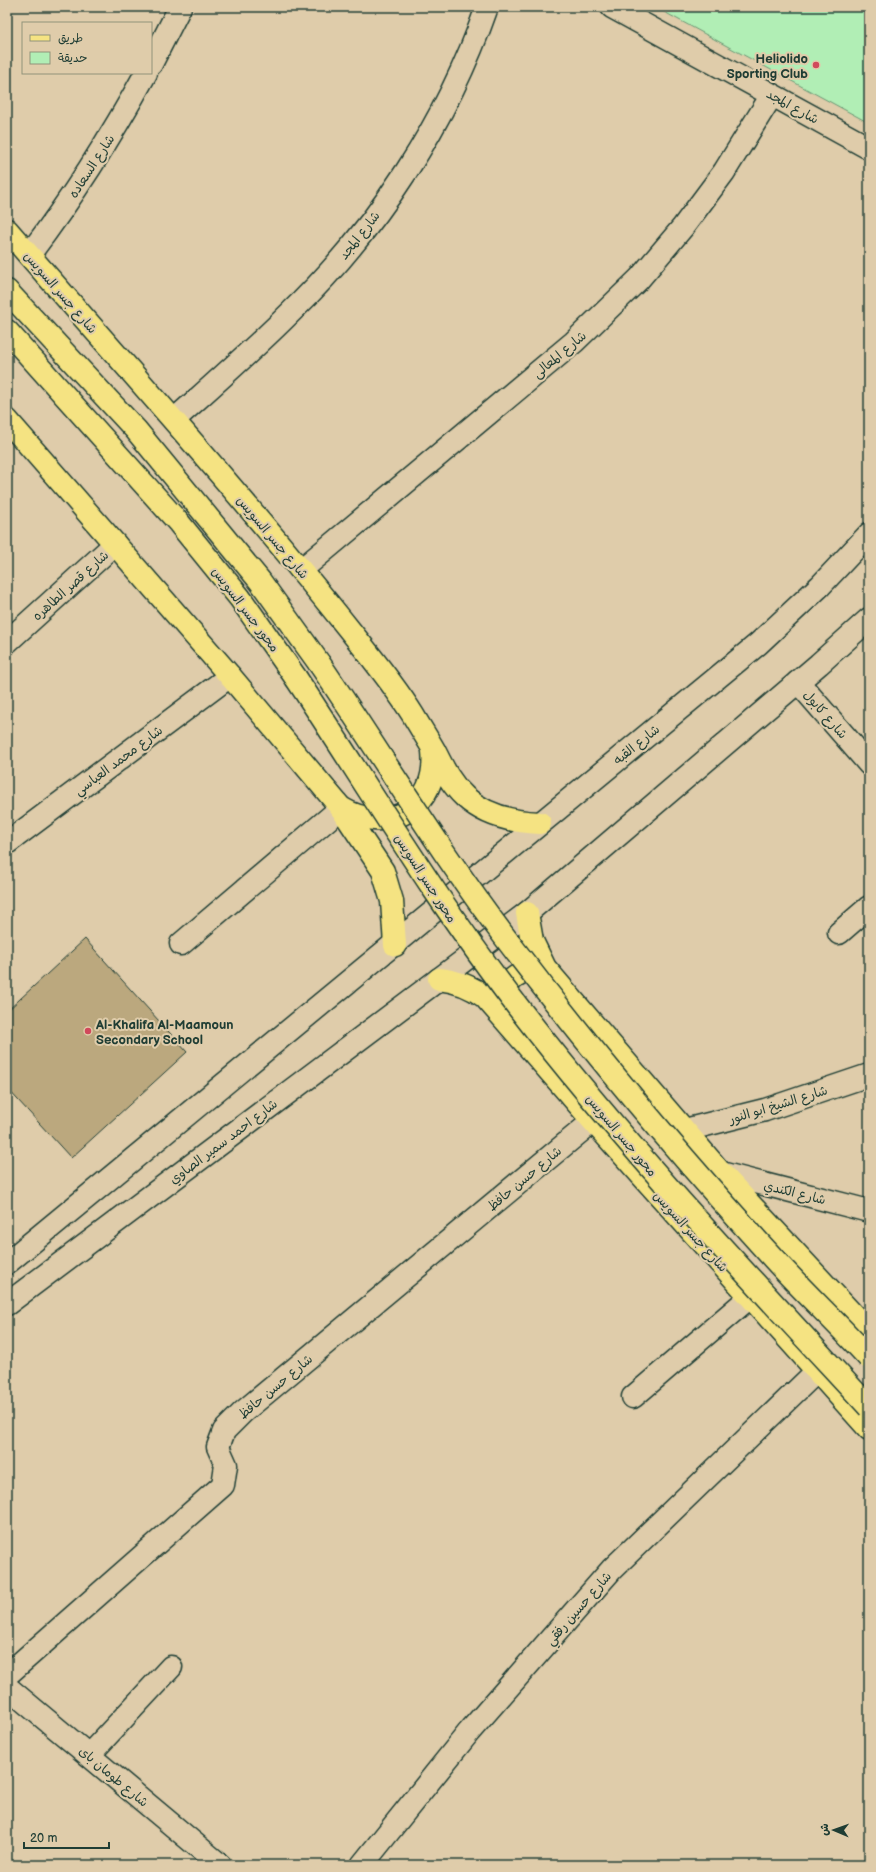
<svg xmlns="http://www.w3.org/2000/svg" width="876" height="1872" font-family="'Balsamiq Sans','Playpen Sans Arabic',sans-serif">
	<rect width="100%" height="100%" fill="#dfccaa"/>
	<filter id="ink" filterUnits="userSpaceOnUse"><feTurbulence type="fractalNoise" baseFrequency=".025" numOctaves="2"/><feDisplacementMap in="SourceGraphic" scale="8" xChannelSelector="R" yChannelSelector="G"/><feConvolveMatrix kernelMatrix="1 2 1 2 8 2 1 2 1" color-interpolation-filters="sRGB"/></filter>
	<g filter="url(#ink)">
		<!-- green -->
		<path fill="#b1eeb5" stroke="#689674" d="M655,7H869V123Z"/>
		<!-- building -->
		<path fill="#bba87e" stroke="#1f3d34" d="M85,939L187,1052L71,1158L7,1088V1011Z"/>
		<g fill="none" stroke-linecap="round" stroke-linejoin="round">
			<defs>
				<path id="street" d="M612,7L869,148
					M151,64L180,7
					M29,255C73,197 111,137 146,73
					M174,420C213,385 253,350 290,313C377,229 447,122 487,7
					M301,570L574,342L639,279L683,227L724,172L772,95
					M7,642L115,544
					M798,682L869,764
					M7,843L230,676
					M839,933L869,907
					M181,944L341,808
					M685,1130L765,1110L869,1075
					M721,1173L869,1211
					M633,1397L750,1297
					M7,1675L223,1485L226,1465L218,1447L224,1431L243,1412L593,1121
					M89,1755L171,1667
					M362,1865L469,1732L612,1569L817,1371"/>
				<path id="secondary" d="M7,1263L758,644L820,586L869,534
					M7,1304L527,913L819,664L869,619
					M7,1687L220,1865"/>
				<path id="primary" d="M7,230C123,363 242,495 352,633C373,659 395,686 413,715C420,727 427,738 434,750C443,768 450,783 465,797C486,816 513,822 540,823
					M7,291L136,430L260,581L319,663
					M7,331L179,523L240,598L296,678
					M7,420L230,676L341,808L383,871L392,901L395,945
					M341,808C389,837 439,807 433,751
					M527,913L532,941L545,968L721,1173L869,1332
					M439,979C457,981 471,986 485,997L593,1121L869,1429
					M496,1004C504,980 520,970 545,968"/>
			</defs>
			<!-- street casing -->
			<use href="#street" stroke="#1f3d34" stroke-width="25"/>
			<!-- secondary casing -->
			<use href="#secondary" stroke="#1f3d34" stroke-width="25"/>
			<!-- primary casing -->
			<use href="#primary" stroke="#1f3d34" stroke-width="25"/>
			<!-- street -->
			<use href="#street" stroke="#dfccaa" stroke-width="22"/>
			<!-- secondary -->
			<use href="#secondary" stroke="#dfccaa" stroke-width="22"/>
			<!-- primary -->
			<use href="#primary" stroke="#f5e382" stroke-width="22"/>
			<defs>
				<path id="primary-bridge" d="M319,663C383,757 441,854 510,944C593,1053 681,1157 773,1258C804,1292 838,1324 869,1358
					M296,678C369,788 437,902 518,1007C627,1148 748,1276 869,1407"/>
			</defs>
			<!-- primary-bridge casing -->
			<use href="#primary-bridge" stroke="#1f3d34" stroke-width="25" stroke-linecap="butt"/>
			<!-- primary-bridge -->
			<use href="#primary-bridge" stroke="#f5e382" stroke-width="22"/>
		</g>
	</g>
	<!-- markers -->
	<g fill="#d1495b" stroke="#dfccaa" stroke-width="1.5">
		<circle cx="816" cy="65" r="4"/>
		<circle cx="88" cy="1031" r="4"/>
	</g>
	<g text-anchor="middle" stroke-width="4" stroke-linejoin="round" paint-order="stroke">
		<!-- poi labels -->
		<g font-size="13" font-weight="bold" fill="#1f3d34" stroke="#dfccaa" text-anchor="end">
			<text x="808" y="63">Heliolido<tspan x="808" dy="15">Sporting Club</tspan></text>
			<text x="96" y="1029" text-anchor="start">Al-Khalifa Al-Maamoun<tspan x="96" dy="15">Secondary School</tspan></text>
		</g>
		<!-- street labels -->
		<g font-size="13" fill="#1f3d34" stroke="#dfccaa">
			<text transform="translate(793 106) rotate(29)" y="5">شارع المجد</text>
			<text transform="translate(91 166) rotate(-57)" y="5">شارع السعاده</text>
			<text transform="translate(359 235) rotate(-52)" y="5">شارع المجد</text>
			<text transform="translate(61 292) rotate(49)" y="5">شارع جسر السويس</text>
			<text transform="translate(559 354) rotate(-40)" y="5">شارع المعالى</text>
			<text transform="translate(273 537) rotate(50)" y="5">شارع جسر السويس</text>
			<text transform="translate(70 585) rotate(-42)" y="5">شارع قصر الطاهره</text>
			<text transform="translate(246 609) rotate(53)" y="5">محور جسر السويس</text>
			<text transform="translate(826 714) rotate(49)" y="5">شارع كابول</text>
			<text transform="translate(636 744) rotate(-39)" y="5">شارع القبه</text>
			<text transform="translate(118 760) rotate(-37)" y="5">شارع محمد العباسي</text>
			<text transform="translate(426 878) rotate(57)" y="5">محور جسر السويس</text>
			<text transform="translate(778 1104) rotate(-17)" y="5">شارع الشيخ ابو النور</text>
			<text transform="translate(622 1135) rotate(50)" y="5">محور جسر السويس</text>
			<text transform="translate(223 1141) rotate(-37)" y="5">شارع احمد سمير الصاوي</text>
			<text transform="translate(524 1178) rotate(-40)" y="5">شارع حسن حافظ</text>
			<text transform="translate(795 1192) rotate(14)" y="5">شارع الكندي</text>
			<text transform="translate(691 1231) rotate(48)" y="5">شارع جسر السويس</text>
			<text transform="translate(275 1386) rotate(-40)" y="5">شارع حسن حافظ</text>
			<text transform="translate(578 1608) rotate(-49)" y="5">شارع حسين رفقي</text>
			<text transform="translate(114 1776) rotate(40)" y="5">شارع طومان باى</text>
		</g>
	</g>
	<!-- margin -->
	<rect width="876" height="1872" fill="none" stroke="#dfccaa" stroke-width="24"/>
	<rect x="12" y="12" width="852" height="1848" fill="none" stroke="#1f3d34" stroke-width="1.5" filter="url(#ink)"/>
	<!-- legend -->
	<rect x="22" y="22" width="130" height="52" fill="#dfccaa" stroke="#92937b"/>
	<rect x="30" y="35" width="20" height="6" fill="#f5e382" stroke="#92937b"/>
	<text x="58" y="42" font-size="12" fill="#1f3d34">طريق</text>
	<rect x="30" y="52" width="20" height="12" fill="#b1eeb5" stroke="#92937b"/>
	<text x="58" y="62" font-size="12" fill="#1f3d34">حديقة</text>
	<!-- north arrow -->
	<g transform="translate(834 1830) rotate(272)" stroke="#dfccaa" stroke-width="3" paint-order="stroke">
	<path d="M0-3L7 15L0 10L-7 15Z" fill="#1f3d34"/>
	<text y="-6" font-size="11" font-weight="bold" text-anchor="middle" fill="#1f3d34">ش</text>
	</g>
	<!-- scale -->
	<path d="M24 1842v6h85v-6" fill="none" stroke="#1f3d34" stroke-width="2"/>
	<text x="30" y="1842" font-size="12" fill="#1f3d34" stroke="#dfccaa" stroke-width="3" paint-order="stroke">20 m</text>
</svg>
